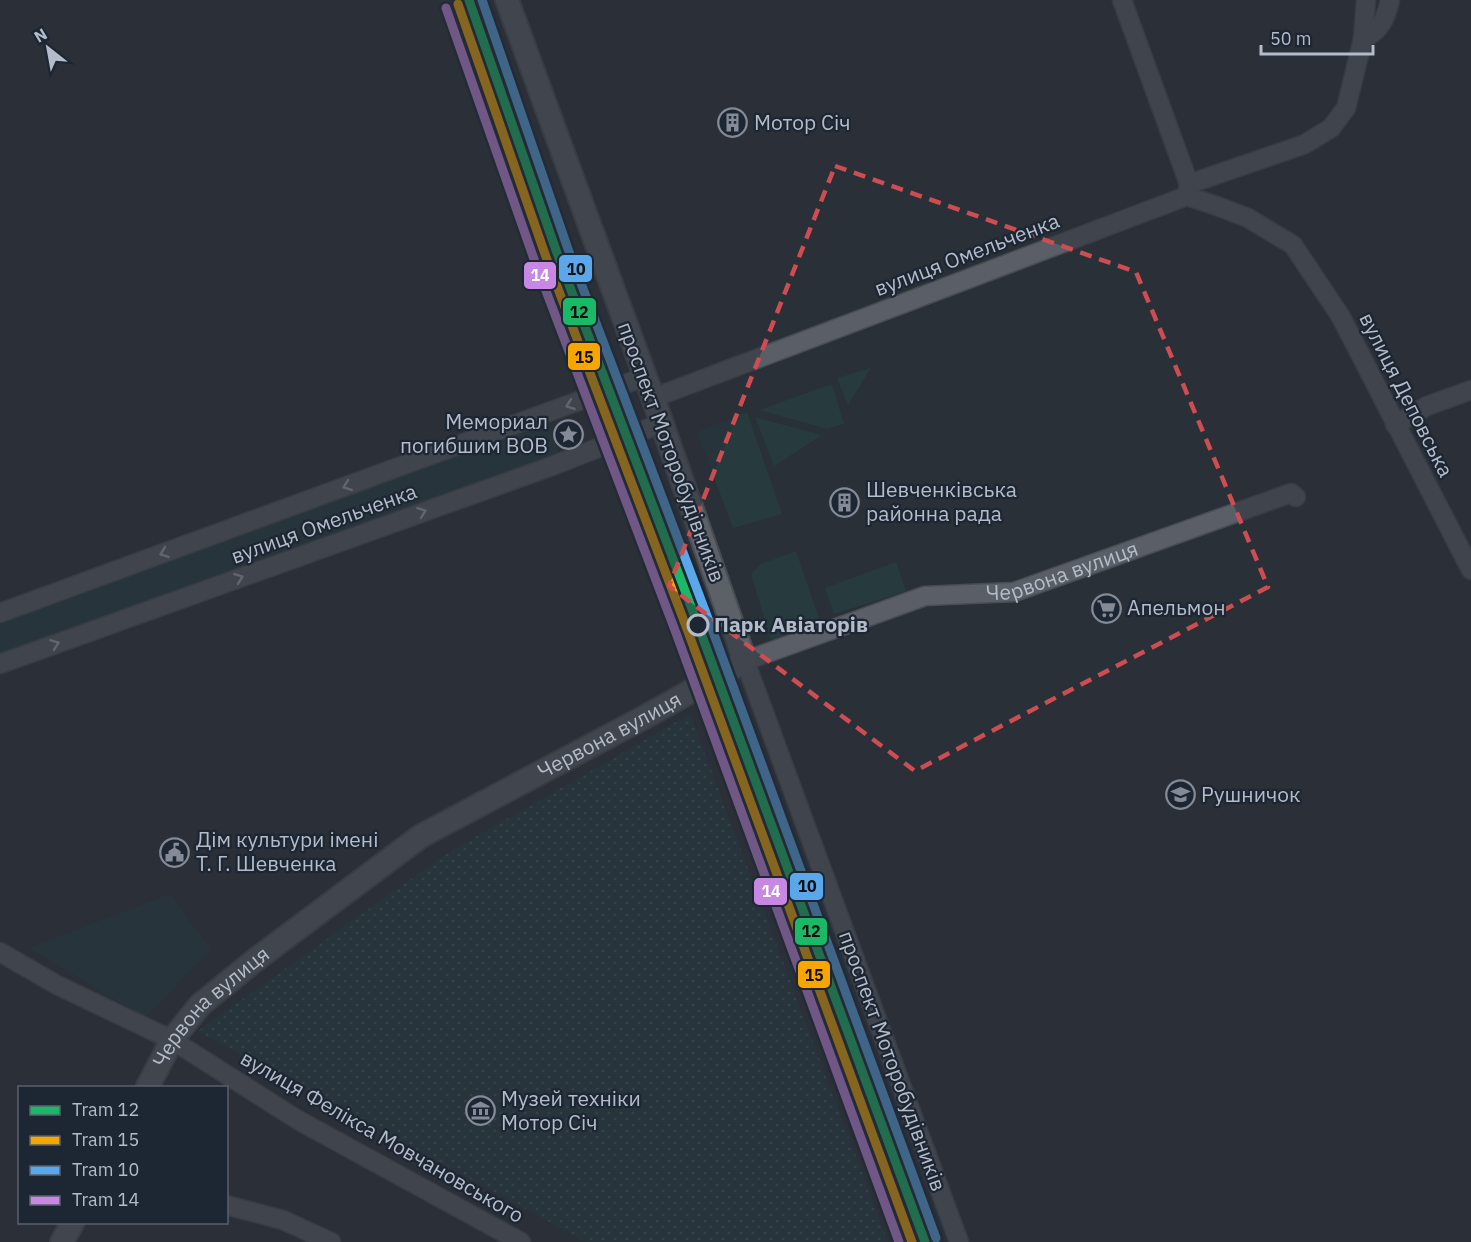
<svg xmlns="http://www.w3.org/2000/svg" width="1471" height="1242" font-family="'IBM Plex Sans',sans-serif">
	<defs>
		<pattern id="park-dots" width="8" height="8" patternUnits="userSpaceOnUse" patternTransform="scale(1.5)"><rect width="8" height="8" fill="#273a3e"/><path d="M2 2h.1M6 6h.1" fill="none" stroke="#445559" stroke-width="1.8" stroke-linecap="round"/></pattern>
	</defs>
	<rect width="100%" height="100%" fill="#2a3038"/>
	<!-- grass -->
	<path fill="#273a3e" d="M871,368L848,405L837,378Z
		M832,384L844,424L827,429L759,410Z
		M747,412L782,514L733,528L697,432Z
		M755,417L822,435L774,466Z
		M548,418L559,457L0,657V619Z
		M796,551L821,624L771,640L751,574L759,565Z
		M896,562L906,591L834,614L825,588Z
		M170,894L211,950L145,1017L29,948Z"/>
	<!-- park -->
	<path fill="url(#park-dots)" d="M690,714L888,1242H586L198,1031L446,854Z"/>
	<g fill="none" stroke-linecap="round" stroke-linejoin="round">
		<defs>
			<g id="minor">
				<path d="M1122,0L1189,184L1187,195"/>
				<path d="M1363,39L1366,0"/>
				<path d="M1189,184L1305,144L1331,128L1346,108L1363,39C1380,31 1386,19 1390,0"/>
				<path d="M653,398L1187,196L1217,206L1248,218L1293,245L1341,317L1471,570"/>
				<path d="M1395,425L1427,406L1471,390"/>
				<path d="M0,613L644,377"/>
				<path d="M0,664L552,466L662,423"/>
				<path d="M0,952L57,985L172,1040L298,1120L521,1242"/>
				<path d="M226,1205L283,1220L331,1242"/>
				<path id="s1" d="M959,1242L745,661L925,596L1014,592L1291,493L1296,497"/>
			</g>
			<g id="major">
				<path id="s2" d="M147,1088L172,1040L200,1005L254,961L421,836L643,718L745,661L653,398L507,0"/>
				<path d="M62,1242L73,1222"/>
			</g>
		</defs>
		<!-- minor casing -->
		<use href="#minor" stroke="#484c53" stroke-width="21"/>
		<!-- major casing -->
		<use href="#major" stroke="#484c55" stroke-width="26"/>
		<!-- minor -->
		<use href="#minor" stroke="#5a5e66" stroke-width="18"/>
		<!-- major -->
		<use href="#major" stroke="#5c6168" stroke-width="22"/>
		<defs>
			<path id="tram-1" d="M469,0L557,253L698,625L925,1242"/>
			<path id="tram-2" d="M458,4L546,257L687,629L912,1242"/>
			<path id="tram-3" d="M482,0L568,249L709,621L936,1238"/>
			<path id="tram-4" d="M446,8L535,262L676,633L899,1242"/>
		</defs>
		<!-- tram-1 casing -->
		<use href="#tram-1" stroke="#1d2633" stroke-width="14"/>
		<!-- tram-2 casing -->
		<use href="#tram-2" stroke="#1d2633" stroke-width="14"/>
		<!-- tram-3 casing -->
		<use href="#tram-3" stroke="#1d2633" stroke-width="14"/>
		<!-- tram-4 casing -->
		<use href="#tram-4" stroke="#1d2633" stroke-width="14"/>
		<!-- tram-1 -->
		<use href="#tram-1" stroke="#1ab867" stroke-width="9"/>
		<!-- tram-2 -->
		<use href="#tram-2" stroke="#f7a600" stroke-width="9"/>
		<!-- tram-3 -->
		<use href="#tram-3" stroke="#5aa8eb" stroke-width="9"/>
		<!-- tram-4 -->
		<use href="#tram-4" stroke="#c787e3" stroke-width="9"/>
	</g>
	<!-- one-way arrows -->
	<defs><path id="oneway-chevron" d="M-2-3.5L2.5 0L-2 3.5" fill="none" stroke-width="1.6" stroke-linecap="round" stroke-linejoin="round" transform="scale(1.5)"/></defs>
	<g stroke="#a2a9b5">
		<use href="#oneway-chevron" transform="translate(570 405) rotate(160)"/>
		<use href="#oneway-chevron" transform="translate(347 486) rotate(160)"/>
		<use href="#oneway-chevron" transform="translate(422 512) rotate(-20)"/>
		<use href="#oneway-chevron" transform="translate(164 553) rotate(160)"/>
		<use href="#oneway-chevron" transform="translate(239 578) rotate(-20)"/>
		<use href="#oneway-chevron" transform="translate(55 644) rotate(-20)"/>
	</g>
	<!-- marked area -->
	<path d="M0 0H1471V1242H0ZM835,166L1136,272L1268,587L915,771L669,586Z" fill="#2a3038" fill-opacity=".55" fill-rule="evenodd"/>
	<path fill="none" stroke="#ce4d50" stroke-width="4.5" stroke-dasharray="12 8" stroke-linejoin="round" d="M835,166L1136,272L1268,587L915,771L669,586Z"/>
	<!-- icons -->
	<defs>
		<symbol id="building-ring" viewBox="-11 -11 22 22"><circle r="9.5" fill="#1d2633" stroke="#848b96" stroke-width="1.5"/><path d="M-4-6H4V6H1V3H-1V6H-4ZM-2.5-4.3h1.7v1.8h-1.7ZM.8-4.3h1.7v1.8H.8ZM-2.5-1h1.7V.8h-1.7ZM.8-1h1.7V.8H.8Z" fill="#848b96"/></symbol>
		<symbol id="sight-ring" viewBox="-11 -11 22 22"><circle r="9.5" fill="#1d2633" stroke="#848b96" stroke-width="1.5"/><path d="M0-6L1.8-2.2L6-1.7L2.9 1.2L3.7 5.4L0 3.3L-3.7 5.4L-2.9 1.2L-6-1.7L-1.8-2.2Z" fill="#848b96"/></symbol>
		<symbol id="supermarket-ring" viewBox="-11 -11 22 22"><circle r="9.5" fill="#1d2633" stroke="#848b96" stroke-width="1.5"/><path d="M-6-5.5h2.5l.6 2H6L4.5 2H-2.5L-4.4-4H-6ZM-1.5 3.2a1.3 1.3 0 1 0 .1 0ZM3 3.2a1.3 1.3 0 1 0 .1 0Z" fill="#848b96"/></symbol>
		<symbol id="school-ring" viewBox="-11 -11 22 22"><circle r="9.5" fill="#1d2633" stroke="#848b96" stroke-width="1.5"/><path d="M0-5L7-2L0 1L-7-2ZM-4 1L0 2.5L4 1V4Q0 6-4 4Z" fill="#848b96"/></symbol>
		<symbol id="civic-ring" viewBox="-11 -11 22 22"><circle r="9.5" fill="#1d2633" stroke="#848b96" stroke-width="1.5"/><path d="M-.6-6.5H3V-4.5H.6V-3L4-1V1h2V6H-6V1h2V-1L-.6-3ZM-1.2 2.5V6h2.4V2.5Z" fill="#848b96"/></symbol>
		<symbol id="museum-ring" viewBox="-11 -11 22 22"><circle r="9.5" fill="#1d2633" stroke="#848b96" stroke-width="1.5"/><path d="M0-6L6-3V-2H-6V-3ZM-5-1h2V3h-2ZM-1-1h2V3h-2ZM3-1h2V3H3ZM-6 4H6V6H-6Z" fill="#848b96"/></symbol>
	</defs>
	<g fill-rule="evenodd">
		<use href="#building-ring" x="716" y="106" width="33" height="33"/>
		<use href="#sight-ring" x="552" y="418" width="33" height="33"/>
		<use href="#building-ring" x="828" y="486" width="33" height="33"/>
		<use href="#supermarket-ring" x="1090" y="592" width="33" height="33"/>
		<use href="#school-ring" x="1164" y="778" width="33" height="33"/>
		<use href="#civic-ring" x="158" y="836" width="33" height="33"/>
		<use href="#museum-ring" x="464" y="1094" width="33" height="33"/>
	</g>
	<!-- markers -->
	<circle fill="#1d2633" stroke="#b4bcc9" stroke-width="3" cx="698" cy="625" r="10"/>
	<g text-anchor="middle" stroke-width="4.5" stroke-linejoin="round" paint-order="stroke">
		<!-- poi labels -->
		<g font-size="21" fill="#b4bcc9" stroke="#1d2633" text-anchor="start">
			<text x="754" y="130">Мотор Січ</text>
			<text x="548" y="429" text-anchor="end">Мемориал<tspan x="548" dy="24">погибшим ВОВ</tspan></text>
			<text x="866" y="497">Шевченківська<tspan x="866" dy="24">районна рада</tspan></text>
			<text x="1127" y="615">Апельмон</text>
			<text x="1201" y="802">Рушничок</text>
			<text x="196" y="847">Дім культури імені<tspan x="196" dy="24">Т. Г. Шевченка</tspan></text>
			<text x="501" y="1106">Музей техніки<tspan x="501" dy="24">Мотор Січ</tspan></text>
		</g>
		<!-- street labels -->
		<g font-size="21" fill="#b4bcc9" stroke="#1d2633">
			<text transform="translate(967 255) rotate(-21)" y="7">вулиця Омельченка</text>
			<text transform="translate(1406 395) rotate(63)" y="7">вулиця Деповська</text>
			<text transform="translate(671 452) rotate(70)" y="7">проспект Моторобудівників</text>
			<text transform="translate(324 524) rotate(-20)" y="7">вулиця Омельченка</text>
			<text dy="7" stroke="none"><textPath href="#s1" startOffset="951">Червона вулиця</textPath></text>
			<text dy="7" stroke="none"><textPath href="#s2" startOffset="591">Червона вулиця</textPath></text>
			<text dy="7" stroke="none"><textPath href="#s2" startOffset="105">Червона вулиця</textPath></text>
			<text transform="translate(892 1061) rotate(70)" y="7">проспект Моторобудівників</text>
			<text transform="translate(382 1137) rotate(30)" y="7">вулиця Фелікса Мовчановського</text>
		</g>
		<!-- stop labels -->
		<g font-size="21" font-weight="bold" fill="#b4bcc9" stroke="#1d2633" text-anchor="start">
			<text x="714" y="632">Парк Авіаторів</text>
		</g>
	</g>
	<g stroke="#1d2633" stroke-width="2">
		<rect x="558" y="254" width="35" height="29" rx="6" fill="#5aa8eb"/>
		<rect x="523" y="261" width="34" height="29" rx="6" fill="#c787e3"/>
		<rect x="562" y="297" width="35" height="29" rx="6" fill="#1ab867"/>
		<rect x="567" y="342" width="34" height="29" rx="6" fill="#f7a600"/>
		<rect x="789" y="872" width="35" height="29" rx="6" fill="#5aa8eb"/>
		<rect x="753" y="877" width="35" height="29" rx="6" fill="#c787e3"/>
		<rect x="794" y="917" width="34" height="29" rx="6" fill="#1ab867"/>
		<rect x="797" y="960" width="34" height="29" rx="6" fill="#f7a600"/>
	</g>
	<g font-size="16" text-anchor="middle" font-weight="bold" fill="#fff">
		<text x="540" y="281">14</text>
		<text x="771" y="897">14</text>
	</g>
	<g font-size="16" text-anchor="middle" font-weight="bold" fill="#111">
		<text x="576" y="275">10</text>
		<text x="579" y="318">12</text>
		<text x="584" y="363">15</text>
		<text x="807" y="892">10</text>
		<text x="811" y="937">12</text>
		<text x="814" y="981">15</text>
	</g>
	<!-- legend -->
	<rect x="18" y="1086" width="210" height="138" fill="#1d2633" stroke="#59626f" stroke-width="1.5"/>
	<rect x="30" y="1106" width="30" height="9" fill="#1ab867" stroke="#59626f" stroke-width="1.5"/>
	<text x="72" y="1116" font-size="18" fill="#b4bcc9">Tram 12</text>
	<rect x="30" y="1136" width="30" height="9" fill="#f7a600" stroke="#59626f" stroke-width="1.5"/>
	<text x="72" y="1146" font-size="18" fill="#b4bcc9">Tram 15</text>
	<rect x="30" y="1166" width="30" height="9" fill="#5aa8eb" stroke="#59626f" stroke-width="1.5"/>
	<text x="72" y="1176" font-size="18" fill="#b4bcc9">Tram 10</text>
	<rect x="30" y="1196" width="30" height="9" fill="#c787e3" stroke="#59626f" stroke-width="1.5"/>
	<text x="72" y="1206" font-size="18" fill="#b4bcc9">Tram 14</text>
	<!-- north arrow -->
	<g transform="translate(48 48) rotate(329)" stroke="#1d2633" stroke-width="4.5" paint-order="stroke">
	<path d="M0-4.5L10 22L0 15L-10 22Z" fill="#b4bcc9"/>
	<text y="-9" font-size="16" font-weight="bold" text-anchor="middle" fill="#b4bcc9">N</text>
	</g>
	<!-- scale -->
	<path d="M1261 45v9h112v-9" fill="none" stroke="#b4bcc9" stroke-width="3"/>
	<text x="1270" y="45" font-size="18" fill="#b4bcc9" stroke="#1d2633" stroke-width="4.5" paint-order="stroke">50 m</text>
</svg>
